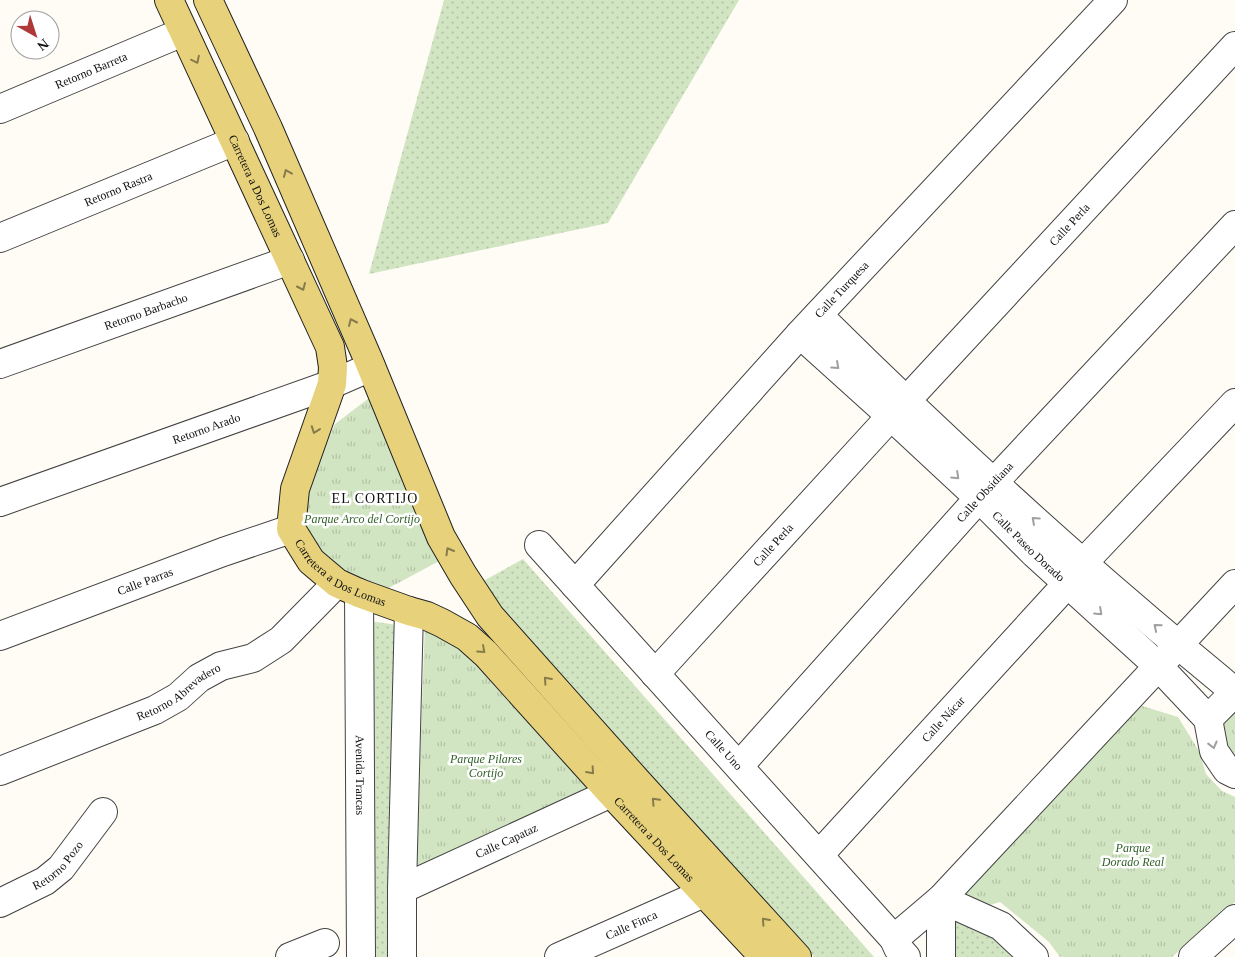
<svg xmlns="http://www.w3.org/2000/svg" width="1235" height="957" font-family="'Times New Roman',serif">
	<defs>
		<pattern id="grass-dots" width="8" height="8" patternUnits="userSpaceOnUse" patternTransform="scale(1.25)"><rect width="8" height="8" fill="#d2e5c2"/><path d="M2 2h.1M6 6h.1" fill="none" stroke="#b3c3a6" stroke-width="1.8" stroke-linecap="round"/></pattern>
		<pattern id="park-tufts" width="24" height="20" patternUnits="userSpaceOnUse" patternTransform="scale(1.25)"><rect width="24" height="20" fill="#d2e5c2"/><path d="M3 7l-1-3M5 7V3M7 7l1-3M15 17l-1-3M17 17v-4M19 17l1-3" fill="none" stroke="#b3c3a6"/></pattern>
	</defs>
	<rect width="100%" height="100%" fill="#fefcf5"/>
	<!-- grass -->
	<path fill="url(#grass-dots)" d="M444,0H739L608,223L369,274Z
		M523,559L874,957H814L478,584Z
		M369,621L398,625L390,957H368Z
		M950,916L991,936L1013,957H943Z"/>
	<!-- park -->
	<path fill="url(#park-tufts)" d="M373,395L443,559L385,590L330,577L300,534L307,486L335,424Z
		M425,624L473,652L597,792L416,866Z
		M1235,702V763L1217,724Z
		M1139,705L1178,717L1199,751L1206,774L1222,791L1235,797V902L1172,957H1060L1049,942L1000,902L977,909L957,891Z"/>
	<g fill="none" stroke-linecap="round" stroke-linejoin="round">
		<defs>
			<g id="minor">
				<path id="s1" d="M0,109L183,32"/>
				<path id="s2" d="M0,238L235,141"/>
				<path d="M818,315C921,417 1026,515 1136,609C1168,637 1202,664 1235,692L1208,719"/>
				<path id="s3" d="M800,334L891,416L979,498L1035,554L1158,666L1208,719L1214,751L1227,770L1235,774"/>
				<path id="s4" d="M0,364L290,260"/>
				<path id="s5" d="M905,402L1235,46"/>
				<path id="s6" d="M0,502L332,384L371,367"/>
				<path id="s7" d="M539,545L894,939L898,948L906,957"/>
				<path d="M1083,563L1235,403"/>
				<path id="s8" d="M575,585L800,334L1113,0"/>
				<path id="s9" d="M359,593L361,957"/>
				<path id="s10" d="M0,636L223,552L291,529"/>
				<path id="s11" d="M655,674L891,416"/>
				<path id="s12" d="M739,766L979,498L1235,225"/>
				<path id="s13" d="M0,771L155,710L178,697L199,678L221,666L253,658L281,640L337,583"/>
				<path id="s14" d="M819,855L1068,583"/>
				<path id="s15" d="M402,889L611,793"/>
				<path id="s16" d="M0,903L45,881L61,868L103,812"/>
				<path d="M894,939L941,899L1235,584"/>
				<path d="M290,957L325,943"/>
				<path d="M402,957V889L409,611"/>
				<path id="s17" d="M559,957L704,893"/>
				<path d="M941,957V899L1001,926L1034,957"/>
				<path d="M1193,957L1235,919"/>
			</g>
			<g id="major">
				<path id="s18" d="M169,0L330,347L333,367L332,384L295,489L291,529L311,561L337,583L359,593L409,611L427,616L442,623L467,637L486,654L611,793L764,957"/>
				<path d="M208,0L268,128L368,359L441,537L463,575L490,616L636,780L797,957"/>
			</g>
		</defs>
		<!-- minor casing -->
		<use href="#minor" stroke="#434343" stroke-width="30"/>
		<!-- major casing -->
		<use href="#major" stroke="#212121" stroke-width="30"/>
		<!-- minor -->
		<use href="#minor" stroke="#fff" stroke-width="28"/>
		<!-- major -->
		<use href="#major" stroke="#e7d27b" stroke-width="28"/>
	</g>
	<!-- one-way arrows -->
	<defs><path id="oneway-chevron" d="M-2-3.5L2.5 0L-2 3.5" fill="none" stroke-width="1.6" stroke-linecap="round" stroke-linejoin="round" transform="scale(1.25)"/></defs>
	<g stroke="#867b4b">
		<use href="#oneway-chevron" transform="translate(196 60) rotate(64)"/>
		<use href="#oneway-chevron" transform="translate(287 173) rotate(-113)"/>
		<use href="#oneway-chevron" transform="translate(302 287) rotate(66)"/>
		<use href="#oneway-chevron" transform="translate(352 322) rotate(-114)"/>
		<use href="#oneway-chevron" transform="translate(315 430) rotate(110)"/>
		<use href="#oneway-chevron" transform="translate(449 551) rotate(-120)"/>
		<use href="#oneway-chevron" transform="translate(482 650) rotate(42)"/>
		<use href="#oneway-chevron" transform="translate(547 680) rotate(-132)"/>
		<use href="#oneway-chevron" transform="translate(591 771) rotate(48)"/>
		<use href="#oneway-chevron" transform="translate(655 801) rotate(-133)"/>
		<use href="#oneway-chevron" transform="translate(765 921) rotate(-132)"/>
	</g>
	<g stroke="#9f9f9f">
		<use href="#oneway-chevron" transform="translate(836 366) rotate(42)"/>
		<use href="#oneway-chevron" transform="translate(956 476) rotate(43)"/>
		<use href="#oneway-chevron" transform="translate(1035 520) rotate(-138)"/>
		<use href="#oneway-chevron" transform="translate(1099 612) rotate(43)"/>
		<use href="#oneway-chevron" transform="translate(1157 627) rotate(-140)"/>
		<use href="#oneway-chevron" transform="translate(1213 745) rotate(76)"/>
	</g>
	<g text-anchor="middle" stroke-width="5" stroke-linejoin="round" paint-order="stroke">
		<!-- street labels -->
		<g font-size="12" fill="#101010" stroke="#fff">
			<text dy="4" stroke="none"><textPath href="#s1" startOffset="99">Retorno Barreta</textPath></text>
			<text dy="4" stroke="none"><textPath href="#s18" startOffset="205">Carretera a Dos Lomas</textPath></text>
			<text dy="4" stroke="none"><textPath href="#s2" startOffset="128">Retorno Rastra</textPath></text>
			<text dy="4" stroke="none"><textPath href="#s5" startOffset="242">Calle Perla</textPath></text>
			<text dy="4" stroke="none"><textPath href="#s8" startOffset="398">Calle Turquesa</textPath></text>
			<text dy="4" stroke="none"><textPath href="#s4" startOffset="155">Retorno Barbacho</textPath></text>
			<text dy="4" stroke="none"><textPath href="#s6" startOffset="219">Retorno Arado</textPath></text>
			<text dy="4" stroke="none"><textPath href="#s12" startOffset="368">Calle Obsidiana</textPath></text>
			<text dy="4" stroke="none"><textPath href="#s11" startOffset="175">Calle Perla</textPath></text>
			<text dy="4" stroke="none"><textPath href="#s3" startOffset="312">Calle Paseo Dorado</textPath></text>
			<text dy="4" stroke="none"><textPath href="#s18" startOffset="640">Carretera a Dos Lomas</textPath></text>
			<text dy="4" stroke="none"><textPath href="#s10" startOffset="155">Calle Parras</textPath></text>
			<text dy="4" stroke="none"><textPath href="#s13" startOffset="196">Retorno Abrevadero</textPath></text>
			<text dy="4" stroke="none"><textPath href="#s14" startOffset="184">Calle Nácar</textPath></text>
			<text dy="4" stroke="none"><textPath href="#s7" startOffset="276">Calle Uno</textPath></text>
			<text dy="4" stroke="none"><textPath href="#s9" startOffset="182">Avenida Trancas</textPath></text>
			<text dy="4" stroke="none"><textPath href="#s18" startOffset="1060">Carretera a Dos Lomas</textPath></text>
			<text dy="4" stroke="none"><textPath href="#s15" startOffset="115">Calle Capataz</textPath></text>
			<text dy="4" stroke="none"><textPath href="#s16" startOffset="70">Retorno Pozo</textPath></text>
			<text dy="4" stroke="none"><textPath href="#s17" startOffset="79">Calle Finca</textPath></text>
		</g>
		<!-- park labels -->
		<g font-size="12" font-style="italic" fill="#316028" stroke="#fff">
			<text x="362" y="523">Parque Arco del Cortijo</text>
			<text x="486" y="763">Parque Pilares<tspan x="486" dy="14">Cortijo</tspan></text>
			<text x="1133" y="852">Parque<tspan x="1133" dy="14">Dorado Real</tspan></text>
		</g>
		<!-- neighbourhood labels -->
		<g font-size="14" letter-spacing="1" fill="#101010" stroke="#fff">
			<text x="375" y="503">EL CORTIJO</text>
		</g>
	</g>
	<!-- north arrow -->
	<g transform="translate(35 35) rotate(141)"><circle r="24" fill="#ffffff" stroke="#9f9f9f"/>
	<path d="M0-4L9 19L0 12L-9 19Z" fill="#af3939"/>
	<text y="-8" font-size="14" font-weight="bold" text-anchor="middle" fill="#101010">N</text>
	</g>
</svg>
